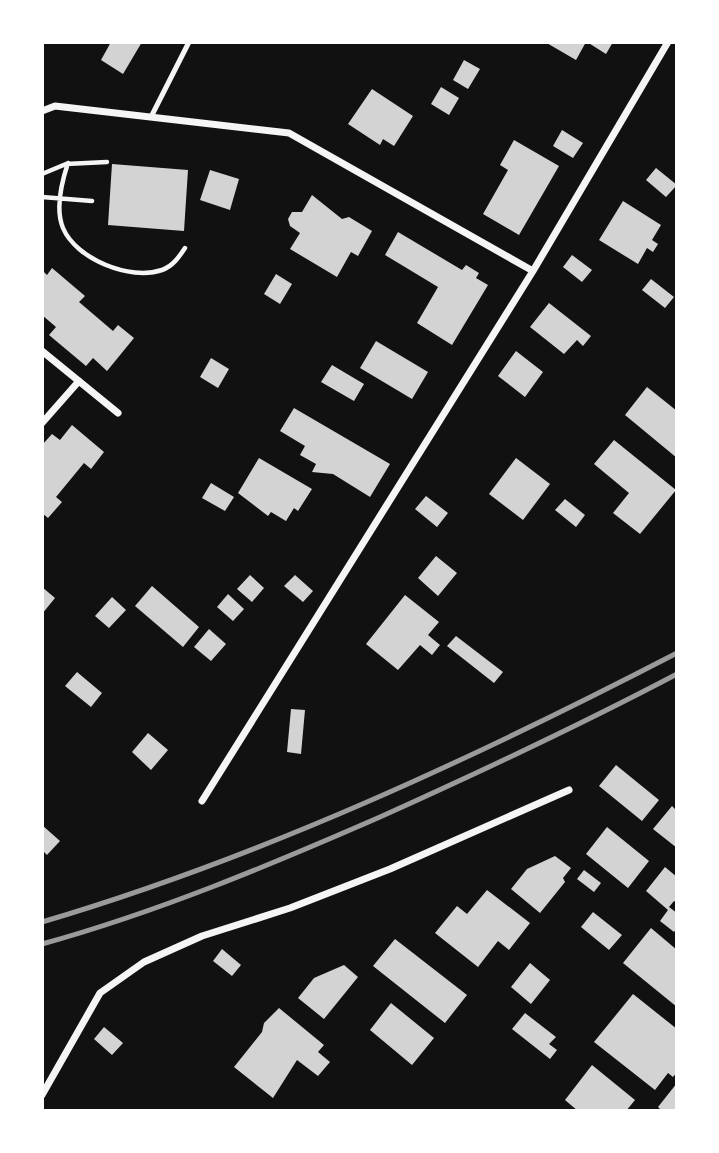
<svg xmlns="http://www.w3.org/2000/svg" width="719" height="1153" font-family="'Fira Sans',sans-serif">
	<rect width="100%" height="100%" fill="#111"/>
	<!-- building -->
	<path fill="#d3d3d3" d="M111,42H142L123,74L101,60Z
		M545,42H586L576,60Z
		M587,42H613L606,54Z
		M464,60L480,69L468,89L453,80Z
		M441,87L459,98L449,115L431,104Z
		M372,89L413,116L394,146L383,139L380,145L348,124Z
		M562,130L583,143L573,158L553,146Z
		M514,140L559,166L519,235L483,214L508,170L500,165Z
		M112,164L188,170L184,231L108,225Z
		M656,168L677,185L666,197L646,180Z
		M210,170L239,179L230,210L200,200Z
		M312,195L342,219L349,217L372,231L358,256L351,252L337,277L290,249L300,233L290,226L288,219L292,212H302Z
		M623,201L661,225L652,240L658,244L653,252L647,248L638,264L599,240Z
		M398,232L462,270L466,265L479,273L476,278L488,285L452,345L417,323L438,287L385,255Z
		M572,255L592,270L582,282L563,267Z
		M52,268L85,296L79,302L113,331L118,325L134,338L107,371L93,358L86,366L49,335L56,327L42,315V270L47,275Z
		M276,274L292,284L280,304L264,294Z
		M651,279L674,297L665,308L642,290Z
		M549,303L591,336L583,346L577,340L564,354L530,327Z
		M376,341L428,372L412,399L360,368Z
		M516,351L543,372L525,397L498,376Z
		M211,358L229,369L218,388L200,377Z
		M332,365L364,384L354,401L321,382Z
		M647,387L677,411V458L625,415Z
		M294,408L390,464L370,497L333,474L312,472L316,464L300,455L305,446L280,431Z
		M72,425L104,452L91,469L84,463L56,497L62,502L48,518L42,513V445L52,434L60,440Z
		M614,440L676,490L640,534L613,513L629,493L594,464Z
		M259,458L312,489L298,511L294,508L286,521L271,512L268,516L238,493Z
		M516,458L550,484L523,520L489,494Z
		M211,483L234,497L225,511L202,498Z
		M426,496L448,513L437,527L415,509Z
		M565,499L585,515L576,527L555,510Z
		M436,556L457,573L438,596L418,578Z
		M250,575L264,588L252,602L237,589Z
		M295,575L313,591L303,602L284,586Z
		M152,586L199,627L183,647L135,606Z
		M42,587L55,598L42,614Z
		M228,594L244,609L233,621L217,607Z
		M405,595L439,622L428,635L440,645L432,655L420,645L398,670L366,644Z
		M112,597L126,610L109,628L95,616Z
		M209,629L226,644L211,661L194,647Z
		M456,636L503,672L494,683L447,646Z
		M77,672L102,693L91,707L65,686Z
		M291,709L305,710L301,754L287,752Z
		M148,733L168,750L151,770L132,752Z
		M616,765L659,800L642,821L599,786Z
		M672,806L677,811V848L653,829Z
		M42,825L60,841L47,855L42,850Z
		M607,827L649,861L628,888L586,854Z
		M555,856L571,868L563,878L565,882L540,913L511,889L527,869Z
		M665,867L677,877V903L674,901L669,907L677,913V928L674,932L660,921L668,910L646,891Z
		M584,870L601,883L594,892L577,879Z
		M487,890L530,923L509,950L498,941L478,967L435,933L457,906L467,914Z
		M593,912L622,935L609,950L581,927Z
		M651,928L677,950V1007L623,963Z
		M395,939L467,995L445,1023L373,966Z
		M222,949L241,965L232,976L213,961Z
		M530,963L550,980L531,1004L511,987Z
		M344,965L358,977L324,1019L298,998L314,978Z
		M633,994L677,1029V1072L673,1077L668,1073L655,1090L594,1042Z
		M391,1003L434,1038L412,1065L370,1030Z
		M279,1008L324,1045L318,1052L330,1062L318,1076L297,1060L273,1098L234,1067L262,1032L264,1023Z
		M525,1013L556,1037L549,1044L557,1050L550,1059L512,1029Z
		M104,1027L123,1043L112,1055L94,1039Z
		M592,1065L635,1100L626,1111H578L565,1100Z
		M677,1083V1111H662L658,1107Z"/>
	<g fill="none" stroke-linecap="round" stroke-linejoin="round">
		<!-- path -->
		<path stroke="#f5f5f5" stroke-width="4.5" d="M68,163C62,181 55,209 63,228C76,259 130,281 162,270C173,266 179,257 185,248
			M42,174L66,164L107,162
			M42,197L92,201"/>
		<!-- service -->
		<path stroke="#f5f5f5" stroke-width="5" d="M151,117L189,42"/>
		<!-- minor -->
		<path stroke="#f5f5f5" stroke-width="7" d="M42,111L55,106L289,133L533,271
			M42,351L118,413
			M42,423L79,381
			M202,801L533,271L668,42
			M42,1095L100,993L144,962L202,936L290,908L390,869L569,790"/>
		<!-- rail -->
		<path stroke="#9a9a9a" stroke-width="5" d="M42,922C262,857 474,758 677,653
			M42,944C158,912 270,865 380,817C480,772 580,725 677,674"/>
	</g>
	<!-- border -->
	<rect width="719" height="1153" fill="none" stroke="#ffffff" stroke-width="88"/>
</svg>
